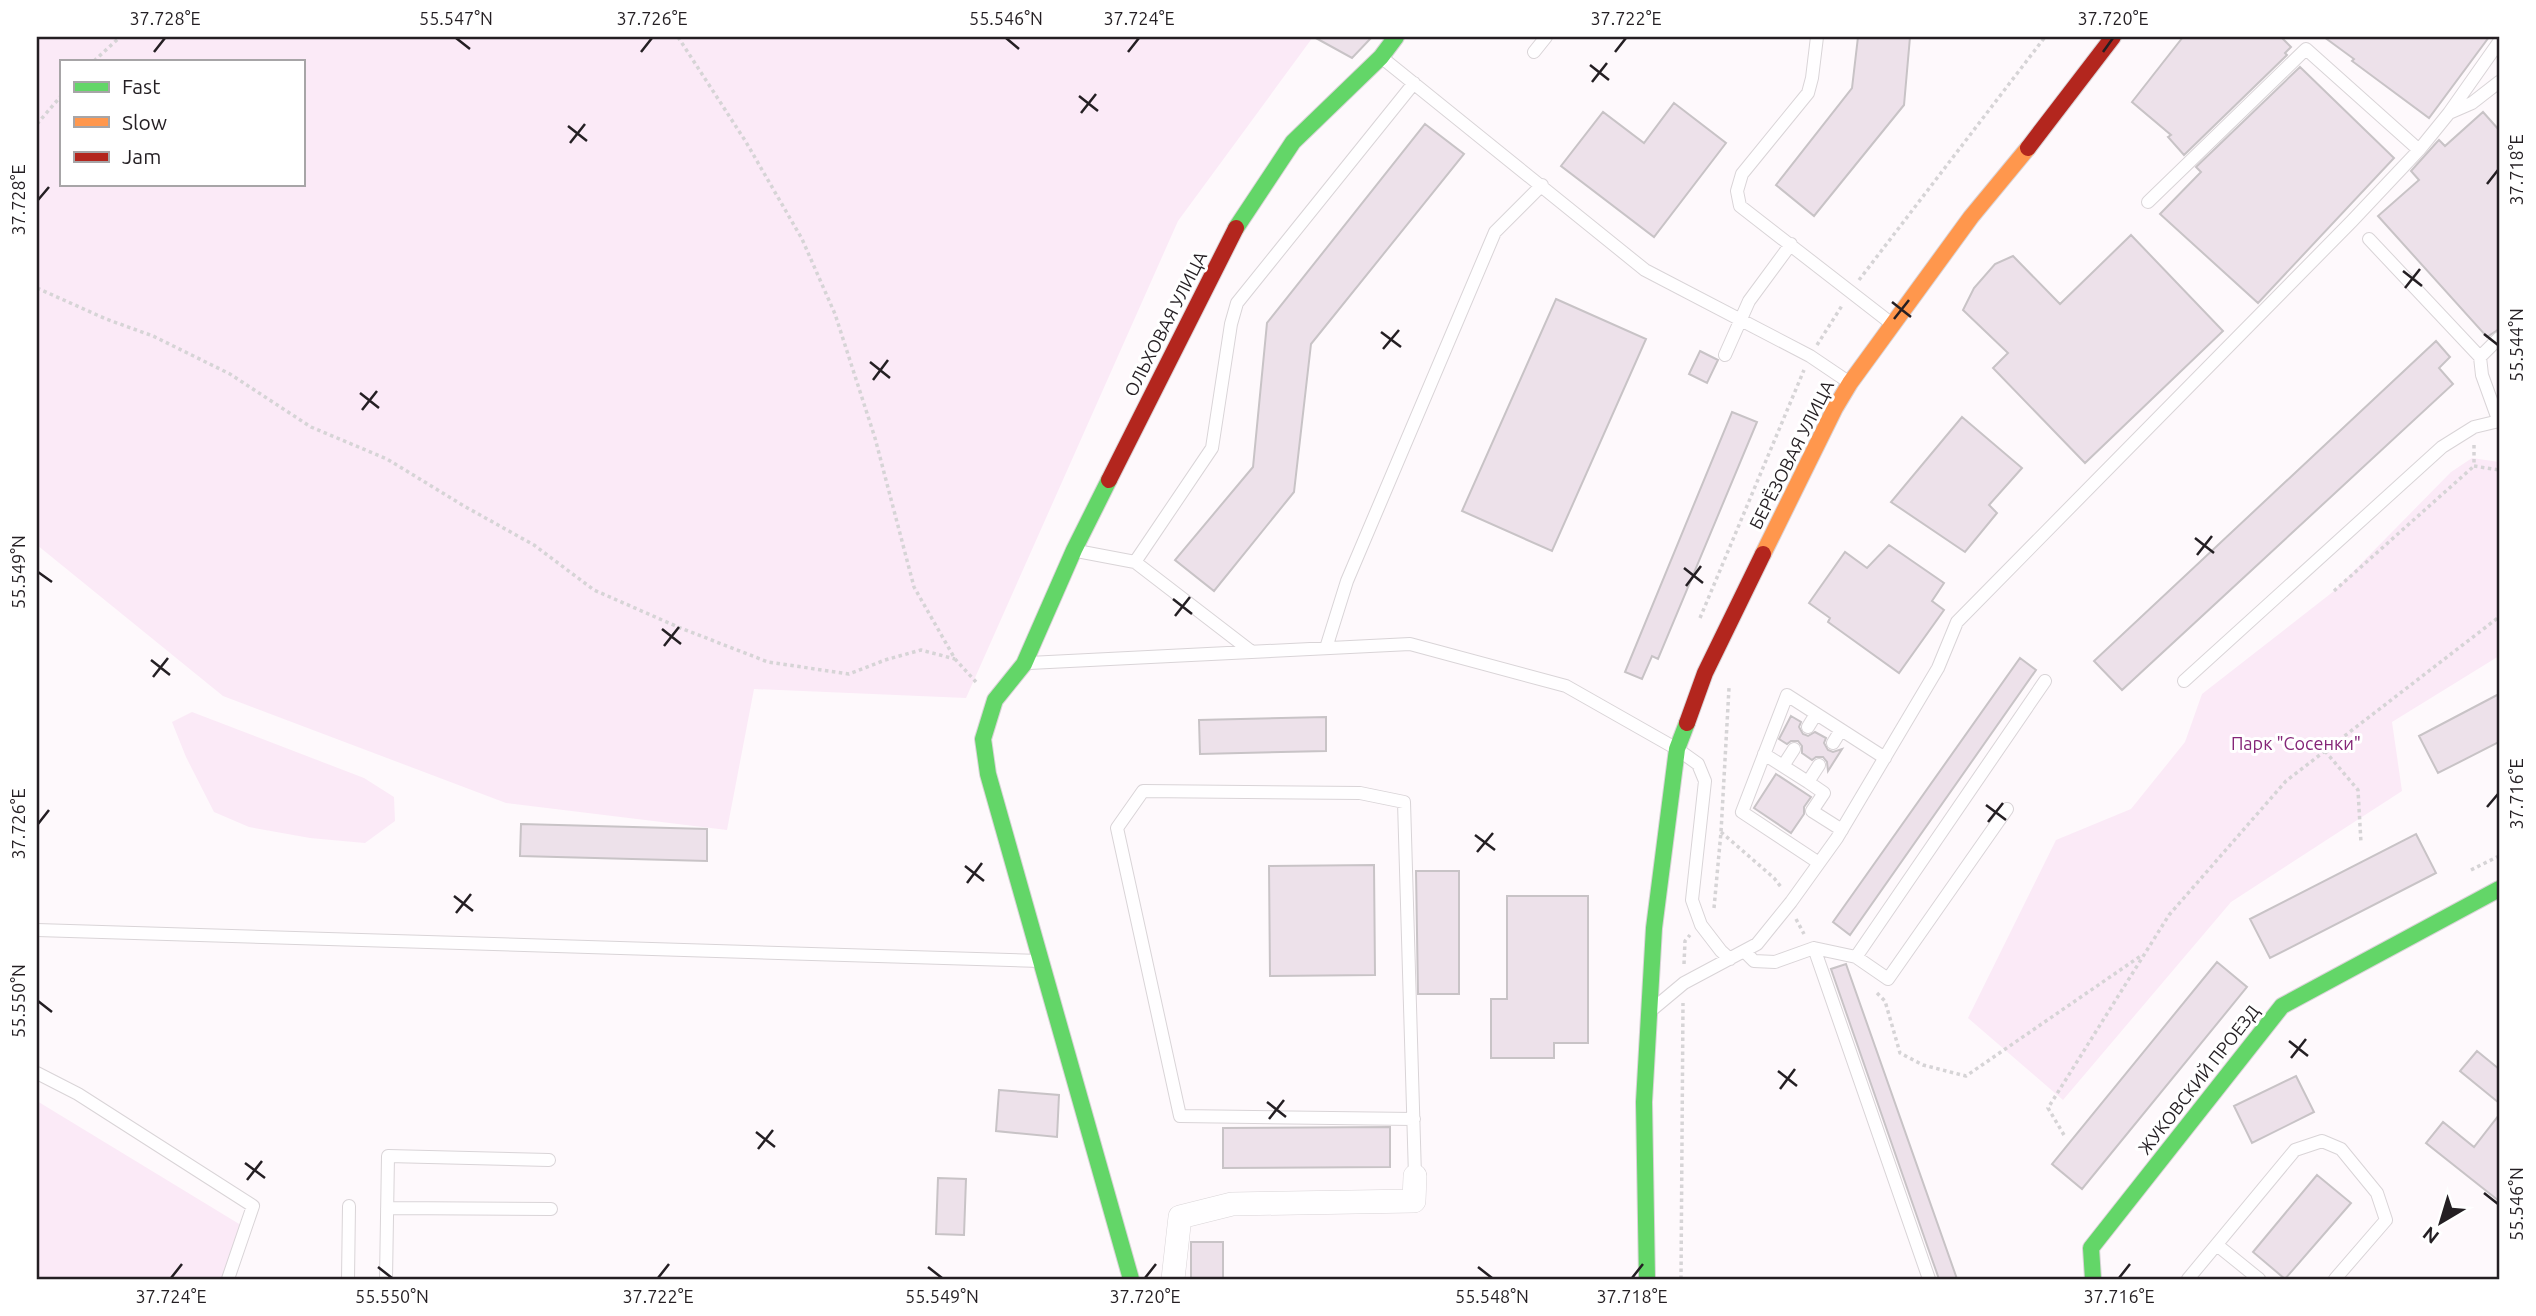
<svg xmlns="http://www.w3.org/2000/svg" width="2536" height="1316" font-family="Ubuntu,sans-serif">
	<rect width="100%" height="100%" fill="#fef9fc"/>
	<!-- green -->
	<path fill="#fbeaf7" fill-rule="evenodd" d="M37,37H1313L1178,221L966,698L754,689L727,830L506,803L223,696L37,545ZM61,61H303V184H61Z
		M2472,458L2499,462V656L2392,722L2402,791L2231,902L2063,1100L1968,1018L2056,840L2131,809L2185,742L2202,694L2334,591L2451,472Z
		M192,712L364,778L394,797L395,821L365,843L310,838L249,827L214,812L186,757L172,722Z
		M37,1101L249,1230L231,1279H37Z"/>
	<!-- building -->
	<path fill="#ede1ea" stroke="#c8c3c6" stroke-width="2" d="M1314,37H1372L1352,58Z
		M1858,37H1910L1904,105L1814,216L1776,185L1852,88Z
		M2183,37H2281L2291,47L2285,53L2287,55L2184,155L2168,137L2171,135L2132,102Z
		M2324,37H2489L2429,118L2352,61L2354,59Z
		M2300,67L2394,158L2258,303L2160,214L2201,172L2196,167Z
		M1674,103L1726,143L1654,237L1561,166L1603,112L1644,143Z
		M2483,112L2499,130V329L2487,337L2378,216L2419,180L2411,171L2437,142L2439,140L2445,146Z
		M1425,124L1464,154L1311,344L1294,492L1214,591L1175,560L1253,467L1267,323Z
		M2131,235L2223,331L2085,463L1993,368L2008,353L1963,310L1974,288L1995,264L2013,256L2060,304Z
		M1556,299L1646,339L1552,551L1462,511Z
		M2436,341L2450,357L2439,368L2453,384L2122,690L2094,661Z
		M1700,351L1718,360L1707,383L1689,374Z
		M1732,412L1757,422L1658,659L1652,656L1642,679L1625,672Z
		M1962,417L2022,468L1989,505L1997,513L1965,552L1891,502Z
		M1889,545L1944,583L1932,601L1944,610L1899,673L1828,622L1830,618L1809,603L1845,552L1867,568Z
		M2020,658L2036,670L1850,935L1833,922Z
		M2499,694V742L2438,773L2419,736Z
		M1791,716L1801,722L1799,727L1803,734L1808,736L1815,732L1826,738L1824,743L1828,750L1833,752L1842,749L1828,771L1827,762L1823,757H1816L1812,760L1802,753V746L1798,741H1791L1787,744L1779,739Z
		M1326,717V751L1200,754L1199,720Z
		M1776,774L1811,797L1804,807V814L1791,833L1754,808Z
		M521,824L707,829V861L520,856Z
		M2416,834L2436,873L2270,958L2250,919Z
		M1374,865L1375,975L1270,976L1269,866Z
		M1416,871H1459V994H1418Z
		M1507,896H1588V1043H1554V1058H1491V999H1507Z
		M2217,962L2247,987L2082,1189L2052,1164Z
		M1846,964L1957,1279H1939L1928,1248L1831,969Z
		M2477,1051L2499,1069V1103L2460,1071Z
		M2296,1076L2314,1112L2252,1143L2234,1106Z
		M999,1090L1059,1095L1057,1137L996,1131Z
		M2499,1115V1201L2426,1143L2443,1122L2474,1147Z
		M1390,1127V1167L1223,1168V1128Z
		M2317,1175L2351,1203L2285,1279L2253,1252Z
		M938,1178L966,1179L964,1235L936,1234Z
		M1191,1242H1223V1279H1191Z"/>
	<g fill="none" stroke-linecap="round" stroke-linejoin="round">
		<defs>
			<path id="lane" d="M1817,37L1812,78L1808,93L1742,174L1737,191L1740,206L1892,324
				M1534,52L1546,37
				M1381,57L1645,270L1810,356L1850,383
				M2449,113L2499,42
				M2148,202L2306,49L2419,150
				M2369,239L2480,357
				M2499,338L2480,357L2482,375L2499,422
				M1725,355L1749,301L1791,244
				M1077,551L1135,562L1212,448L1231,324L1237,303L1414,83
				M1135,562L1252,652
				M1326,648L1347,581L1495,232L1542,185
				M1029,663L1410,644L1566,686L1677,749L1698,764L1705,781L1692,900L1701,925L1721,951L1730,959
				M2184,681L2442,447L2474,427L2499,421
				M1808,727L1816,714
				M1833,743L1841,730
				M1764,754L1808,782
				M1819,765L1808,782L1824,793L1812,811L1842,830
				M1783,766L1794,749
				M1819,863L1742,812L1787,695L1885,758
				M37,930L1040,961
				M1814,948L1929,1279
				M1745,952L1754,961L1775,962L1814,948L1856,957L2045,681
				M1856,957L1888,979L2007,809
				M1654,1008L1684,983L1757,944L1791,902L1837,838L1938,668L1957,622L2352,221L2419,150L2449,113L2472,103L2499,82
				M37,1073L78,1094L253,1206L228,1279
				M1414,1119L1180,1116L1117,828L1143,791L1360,793L1404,802L1415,1176
				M387,1208L551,1209
				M2217,1245L2259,1279
				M348,1279L349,1206
				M386,1279L388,1156L549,1160
				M2188,1279L2295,1150L2322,1141L2341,1149L2377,1193L2386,1220L2335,1279"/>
			<path id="street" d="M1173,1279L1180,1217L1232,1204L1414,1201L1415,1176"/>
			<path id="fast" d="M1236,228L1293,142L1381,57L1396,37
				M1109,480L1074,550L1024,664L995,700L983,739L988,774L1131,1279
				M1647,1279L1644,1102L1654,928L1677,749L1687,723
				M2093,1279L2091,1248L2282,1006L2499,889"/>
			<path id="slow" d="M1763,554L1835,408L1850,383L1971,217L2028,148"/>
			<path id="jam" d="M2028,148L2113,37
				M1109,480L1236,228
				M1687,723L1705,673L1763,554"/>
		</defs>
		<!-- lane casing -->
		<use href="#lane" stroke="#d9d4d7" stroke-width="14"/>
		<!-- street casing -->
		<use href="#street" stroke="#d9d4d7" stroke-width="24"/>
		<!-- fast casing -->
		<use href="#fast" stroke="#d9d4d7" stroke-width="18"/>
		<!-- slow casing -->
		<use href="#slow" stroke="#d9d4d7" stroke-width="18"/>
		<!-- jam casing -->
		<use href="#jam" stroke="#d9d4d7" stroke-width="18"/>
		<!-- path -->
		<path stroke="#d6d4d6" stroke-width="3.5" stroke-dasharray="3.5 3.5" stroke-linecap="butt" d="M678,37L746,142L802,239L835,314L875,438L914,587L955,659L976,682
			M94,61L120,37
			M37,124L61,96
			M1859,280L2045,37
			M37,288L106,319L153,336L230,374L311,427L387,459L464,506L534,545L594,590L678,627L768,662L849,674L885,660L921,650L955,659
			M1817,345L1843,304
			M2474,445V466L2499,470
			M2334,591L2474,466
			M1700,618L1804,370
			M2325,751L2358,790L2361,843
			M1721,832L1774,878L1781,887
			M2471,870L2499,856
			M1714,908L1721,832L1729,688
			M1796,919L1804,934
			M1684,964L1685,941L1690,935
			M1877,993L1885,1001L1900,1053L1923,1065L1966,1076L2142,955
			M2064,1135L2048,1108L2169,915L2286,781L2499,617
			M1681,1279L1683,1003"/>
		<!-- lane -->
		<use href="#lane" stroke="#fffeff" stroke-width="12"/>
		<!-- street -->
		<use href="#street" stroke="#fffeff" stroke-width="23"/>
		<!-- fast -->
		<use href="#fast" stroke="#63d668" stroke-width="16"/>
		<!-- slow -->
		<use href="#slow" stroke="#ff974d" stroke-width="16"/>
		<!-- jam -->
		<use href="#jam" stroke="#b3261e" stroke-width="16"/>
	</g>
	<!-- ticks -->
	<path fill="none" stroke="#241f23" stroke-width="2.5" d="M456,38L470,49M1006,38L1019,49M154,52L165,38M641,52L652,38M1128,52L1139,38M1615,52L1626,38M2103,52L2113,38M1590,65L1609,80M1592,82L1607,63M1079,96L1098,111M1081,113L1096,94M568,126L587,141M570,143L585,124M2487,184L2498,170M38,200L49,187M2403,271L2422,286M2405,288L2420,269M1892,302L1911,317M1894,319L1909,300M1381,332L1401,347M2484,334L2498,345M1383,349L1399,330M870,362L890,378M873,380L888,360M360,393L379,408M362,410L377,391M2195,538L2214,553M2197,555L2212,536M1684,568L1703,583M38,572L52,582M1686,586L1701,566M1173,599L1192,614M1175,616L1190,597M662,629L681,644M664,646L679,627M151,660L170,675M153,677L168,658M1986,805L2006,820M2487,807L2498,794M1988,822L2003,803M38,824L49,810M1475,835L1495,850M1477,852L1493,833M965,866L984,881M967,883L982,863M454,896L473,911M456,913L471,894M38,1001L52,1012M2289,1041L2308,1056M2291,1058L2306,1039M1778,1071L1797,1086M1780,1089L1795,1069M1267,1102L1286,1117M1269,1119L1284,1100M756,1132L775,1147M758,1149L773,1130M245,1163L265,1178M247,1180L262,1161M2484,1193L2498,1204M378,1267L392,1278M928,1267L942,1278M1478,1267L1492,1278M171,1278L182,1264M658,1278L669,1264M1145,1278L1156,1264M1632,1278L1643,1264M2119,1278L2130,1264"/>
	<g text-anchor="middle" stroke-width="6" stroke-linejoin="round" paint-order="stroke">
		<!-- street labels -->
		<g font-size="18" fill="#241f23" stroke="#fff">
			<text transform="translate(1166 324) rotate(-63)" y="6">ОЛЬХОВАЯ УЛИЦА</text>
			<text transform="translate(1792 455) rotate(-63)" y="6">БЕРЁЗОВАЯ УЛИЦА</text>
			<text transform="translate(2199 1080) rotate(-52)" y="6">ЖУКОВСКИЙ ПРОЕЗД</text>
		</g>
		<!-- park labels -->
		<g font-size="18" fill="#852678" stroke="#fff">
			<text x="2296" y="750">Парк "Сосенки"</text>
		</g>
	</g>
	<!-- border -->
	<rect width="2536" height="1316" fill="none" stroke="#ffffff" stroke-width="77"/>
	<!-- legend -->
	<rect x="60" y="60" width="245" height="126" fill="#ffffff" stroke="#a7a5a7" stroke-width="2"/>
	<rect x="74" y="82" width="35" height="10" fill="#63d668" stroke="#a7a5a7" stroke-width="2"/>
	<text x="122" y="94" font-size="21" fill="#241f23">Fast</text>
	<rect x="74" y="117" width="35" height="10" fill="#ff974d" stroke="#a7a5a7" stroke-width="2"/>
	<text x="122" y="130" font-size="21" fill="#241f23">Slow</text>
	<rect x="74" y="152" width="35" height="10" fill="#b3261e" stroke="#a7a5a7" stroke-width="2"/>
	<text x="122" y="164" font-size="21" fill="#241f23">Jam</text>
	<!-- north arrow -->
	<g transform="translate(2441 1222) rotate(218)" stroke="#ffffff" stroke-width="5" paint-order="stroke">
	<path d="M0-5L12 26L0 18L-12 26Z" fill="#241f23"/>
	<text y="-10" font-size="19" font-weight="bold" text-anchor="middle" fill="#241f23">N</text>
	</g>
	<rect x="38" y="38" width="2460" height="1240" fill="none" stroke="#241f23" stroke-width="2.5"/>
	<g font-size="18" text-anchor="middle" fill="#241f23">
		<text x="165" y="25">37.728°E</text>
		<text x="456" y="25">55.547°N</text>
		<text x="652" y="25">37.726°E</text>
		<text x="1006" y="25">55.546°N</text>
		<text x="1139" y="25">37.724°E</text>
		<text x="1626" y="25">37.722°E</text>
		<text x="2113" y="25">37.720°E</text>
		<text transform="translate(2517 170) rotate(-90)" y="6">37.718°E</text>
		<text transform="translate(19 200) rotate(-90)" y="6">37.728°E</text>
		<text transform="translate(2517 345) rotate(-90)" y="6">55.544°N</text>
		<text transform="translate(19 572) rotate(-90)" y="6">55.549°N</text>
		<text transform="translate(2517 794) rotate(-90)" y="6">37.716°E</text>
		<text transform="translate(19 824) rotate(-90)" y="6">37.726°E</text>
		<text transform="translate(19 1001) rotate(-90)" y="6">55.550°N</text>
		<text transform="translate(2517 1204) rotate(-90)" y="6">55.546°N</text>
		<text x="171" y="1303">37.724°E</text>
		<text x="392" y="1303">55.550°N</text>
		<text x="658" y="1303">37.722°E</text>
		<text x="942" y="1303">55.549°N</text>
		<text x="1145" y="1303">37.720°E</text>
		<text x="1492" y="1303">55.548°N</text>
		<text x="1632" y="1303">37.718°E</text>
		<text x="2119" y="1303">37.716°E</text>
	</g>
</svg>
